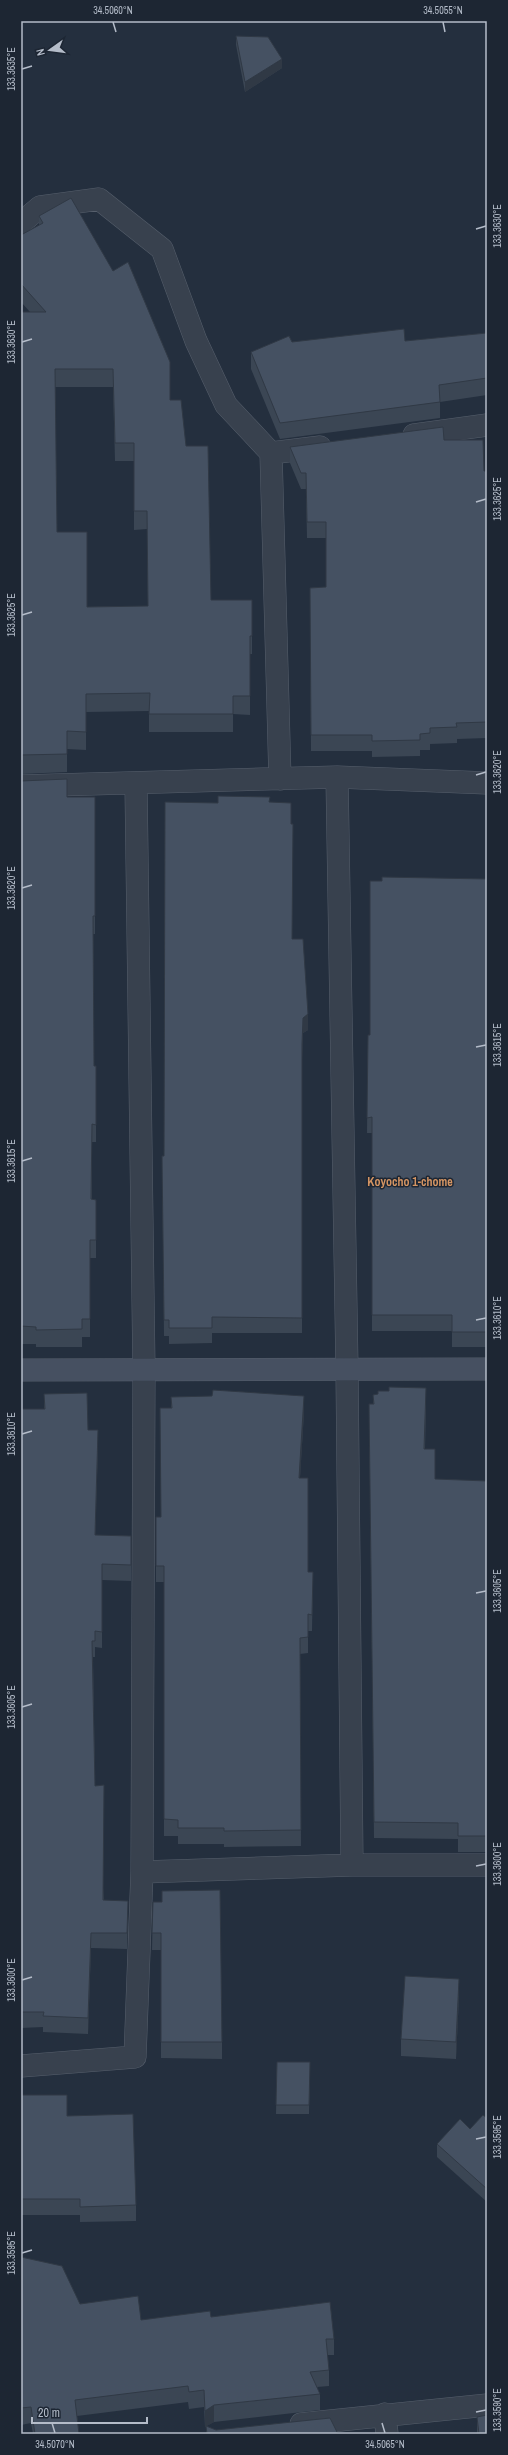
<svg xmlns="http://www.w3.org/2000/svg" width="508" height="2455" font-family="'Archivo Narrow',sans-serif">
	<rect width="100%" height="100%" fill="#242f3e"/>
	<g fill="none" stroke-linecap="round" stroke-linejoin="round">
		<defs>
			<path id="street" d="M21,223L40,207L99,199L162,249L196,341L226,405L271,453
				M414,435L487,425
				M337,777L347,1369L352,1865
				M280,779L271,453L320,447
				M136,784L144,1371L142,1872
				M21,786L337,777L487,783
				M21,2066L135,2057L142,1872L352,1865H487
				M385,2414L387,2434
				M301,2424L487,2405"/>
			<path id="secondary" d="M21,1370L487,1369"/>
		</defs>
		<!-- street casing -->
		<use href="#street" stroke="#565f6c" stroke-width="23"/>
		<!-- secondary casing -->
		<use href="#secondary" stroke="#565f6c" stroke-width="23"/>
		<!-- street -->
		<use href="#street" stroke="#38414e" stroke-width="22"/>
		<!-- secondary -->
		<use href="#secondary" stroke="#465061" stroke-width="22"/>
	</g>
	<!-- wall -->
	<path fill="#3b4654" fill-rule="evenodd" d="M236,36L282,68L245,92L236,45Z
		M39,216L170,400L186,446L211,600H252V654H250V715L233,714V732H149V711L86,712V750L67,749V772L21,774V312H30L21,302V235L39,225ZM55,387H113L115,461H134V530L147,529L148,606L87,607L57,532Z
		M487,333V395L440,402V418L280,439L251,369V352L292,342L405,341Z
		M444,440L484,471H487L486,590H487V738L457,739V743L430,744V750H420V756L372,757V751H311L310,588L326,587V538H307L306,489H301L290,463V447Z
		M21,781L67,797H95V934H93L94,1066H96V1142H92V1199L96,1200V1258H90V1337H82V1347H36V1344H21Z
		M270,802L292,939L308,1030L303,1033L302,1060V1333H212V1343L169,1344V1336H164L162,1156H164L218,803Z
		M487,879V1347H452V1331H372V1133H367L368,1035H370Z
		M44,1394L88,1430L98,1446L95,1535L131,1536V1581L102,1580V1648L95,1647V1657H93L95,1786L104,1900L128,1917L127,1949L91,1948L88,2034L43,2032V2027L21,2028V1409H44Z
		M373,1395L426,1404L425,1449L435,1479L487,1481V1852H458V1839L374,1838L369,1404H373Z
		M171,1397L304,1412L300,1478L308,1572H313L312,1631H308V1653L300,1654L301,1846L224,1847V1844H178V1836H164V1582H156V1517H161L171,1408Z
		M153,1902L222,2042V2059L161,2058V1950H152Z
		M459,1996L456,2059L401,2056V2039Z
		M277,2062H310L309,2114H276Z
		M21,2095L67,2116L136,2205V2221L80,2222V2215H21Z
		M487,2118V2202L437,2157V2144L470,2129Z
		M21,2257L80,2304L141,2320L211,2317L334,2339V2355H327L329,2370V2386L317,2387L320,2394V2410L214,2422L206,2426L216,2430L338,2434H206V2426L205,2427L204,2407L189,2409L188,2402L77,2416L79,2434H33L31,2423L21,2425Z
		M477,2417L487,2434H477Z"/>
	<!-- shaded-wall -->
	<path fill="#303945" d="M282,59V68L245,92V82Z
		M308,1014V1030L303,1033L302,1060V1333V1044L303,1018Z
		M304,1396V1412L299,1494V1478Z
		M98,1430V1446L95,1550V1535Z
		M128,1901V1917L127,1949V1933Z
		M91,1933V1948L88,2034V2018Z
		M459,1979V1996L456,2059V2042Z
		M214,2405V2422L205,2427V2411Z"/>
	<!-- building -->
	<path fill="#455162" stroke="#303945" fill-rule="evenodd" d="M236,36L268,37L282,59L245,82Z
		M71,198L113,271L128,262L170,362V400H181L186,446H208L211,600H252V636H250V696H233V714H149L150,693L86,694V732L67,731V754L21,755V312H46L21,284V235L43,223L39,216ZM55,369H113L115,443H134V511H147L148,606L87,607V532H57Z
		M404,329L405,341L487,333V378L439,385L440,402L280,423L251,352L289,336L292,342Z
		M443,427L444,440H483L484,471H487L486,590H487V722L456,723L457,727L430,728V733L420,734V740L372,741V735H311L310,588L326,587V522H307L306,473H301L290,447Z
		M67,779V797H95V916H93L94,1066H96V1125L92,1124L91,1199L96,1200V1240H90V1319H82V1329L36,1330V1327L21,1326V781Z
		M218,796L270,797L269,802L291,803V824H293L292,939H303L308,1014L303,1018L302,1044V1318L212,1317V1328H169V1320H164L162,1156H164L165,802L218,803Z
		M382,877L487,879V1332H452V1315H372V1117L367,1118L368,1035H370V881H382Z
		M389,1387L426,1388L424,1449H435V1479L487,1481V1836H458V1823L374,1822L369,1404H374L373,1395L378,1394V1391H389Z
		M213,1390L304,1396L299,1478H308V1572H313L312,1615L308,1614V1637L300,1638L301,1830L224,1831V1828H178V1820L164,1819V1566H156V1517H161L160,1408H172L171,1397L212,1396Z
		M87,1393L88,1430H98L95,1535L131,1536V1565L102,1564V1632L95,1631V1641H92L95,1786L104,1785L103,1900L128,1901L127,1933H91L88,2018L43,2016L44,2012H21V1409H45L44,1394Z
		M220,1890L222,2042H161V1933H152L153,1902H162V1891Z
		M405,1976L459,1979L456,2042L401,2039Z
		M277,2062H310L309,2105H276Z
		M21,2095H67V2116L133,2114L136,2205L80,2207V2199H21Z
		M483,2115L487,2118V2189L437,2144L460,2119L470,2129Z
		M21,2257L62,2266L80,2304L138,2296L141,2320L210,2311L211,2317L330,2302L334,2339H326L329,2370L310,2372L320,2394L214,2405L205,2411L204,2390L189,2392L188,2386L75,2400L79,2434H35L31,2407L21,2408Z
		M487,2415V2434H479L477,2417Z
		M330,2418L338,2434H207L206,2426L216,2430Z"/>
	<!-- ticks -->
	<path fill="none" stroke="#b4bcc9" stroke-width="1.5" d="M113,22L116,32M443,22L445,32M22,69L32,66M476,229L486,226M22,342L32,339M476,502L486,499M22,615L32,612M476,775L486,772M22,888L32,885M476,1047L486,1045M22,1161L32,1158M476,1320L486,1318M22,1434L32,1431M476,1593L486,1591M22,1707L32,1704M476,1866L486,1864M22,1980L32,1977M476,2139L486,2137M22,2253L32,2250M476,2412L486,2410M52,2423L55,2433M382,2423L385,2433"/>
	<g text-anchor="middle" stroke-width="3" stroke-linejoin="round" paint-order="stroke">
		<!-- neighbourhood labels -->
		<g font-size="12" font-weight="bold" fill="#d59563" stroke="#1d2633">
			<text x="410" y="1186">Koyocho 1-chome</text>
		</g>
	</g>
	<!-- border -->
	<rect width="508" height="2455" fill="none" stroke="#1d2633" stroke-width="44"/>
	<!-- north arrow -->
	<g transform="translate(50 50) rotate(256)" stroke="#1d2633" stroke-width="3" paint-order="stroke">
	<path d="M0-3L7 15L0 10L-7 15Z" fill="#b4bcc9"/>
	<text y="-6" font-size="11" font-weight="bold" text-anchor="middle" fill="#b4bcc9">N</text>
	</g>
	<!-- scale -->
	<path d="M32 2417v6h115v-6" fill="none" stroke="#b4bcc9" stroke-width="2"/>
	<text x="38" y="2417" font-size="12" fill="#b4bcc9" stroke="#1d2633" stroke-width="3" paint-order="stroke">20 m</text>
	<rect x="22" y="22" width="464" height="2411" fill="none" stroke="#b4bcc9" stroke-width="1.5"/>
	<g font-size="10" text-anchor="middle" fill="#b4bcc9">
		<text x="113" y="14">34.5060°N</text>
		<text x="443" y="14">34.5055°N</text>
		<text transform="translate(11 69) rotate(-90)" y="4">133.3635°E</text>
		<text transform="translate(497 226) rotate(-90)" y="4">133.3630°E</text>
		<text transform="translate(11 342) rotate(-90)" y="4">133.3630°E</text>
		<text transform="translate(497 499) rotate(-90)" y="4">133.3625°E</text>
		<text transform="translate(11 615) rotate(-90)" y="4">133.3625°E</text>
		<text transform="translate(497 772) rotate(-90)" y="4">133.3620°E</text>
		<text transform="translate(11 888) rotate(-90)" y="4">133.3620°E</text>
		<text transform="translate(497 1045) rotate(-90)" y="4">133.3615°E</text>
		<text transform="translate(11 1161) rotate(-90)" y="4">133.3615°E</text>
		<text transform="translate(497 1318) rotate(-90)" y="4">133.3610°E</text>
		<text transform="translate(11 1434) rotate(-90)" y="4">133.3610°E</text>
		<text transform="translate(497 1591) rotate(-90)" y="4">133.3605°E</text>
		<text transform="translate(11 1707) rotate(-90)" y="4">133.3605°E</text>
		<text transform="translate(497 1864) rotate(-90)" y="4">133.3600°E</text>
		<text transform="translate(11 1980) rotate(-90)" y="4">133.3600°E</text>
		<text transform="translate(497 2137) rotate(-90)" y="4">133.3595°E</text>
		<text transform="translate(11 2253) rotate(-90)" y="4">133.3595°E</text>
		<text transform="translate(497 2410) rotate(-90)" y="4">133.3590°E</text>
		<text x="55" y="2448">34.5070°N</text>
		<text x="385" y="2448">34.5065°N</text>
	</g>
</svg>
